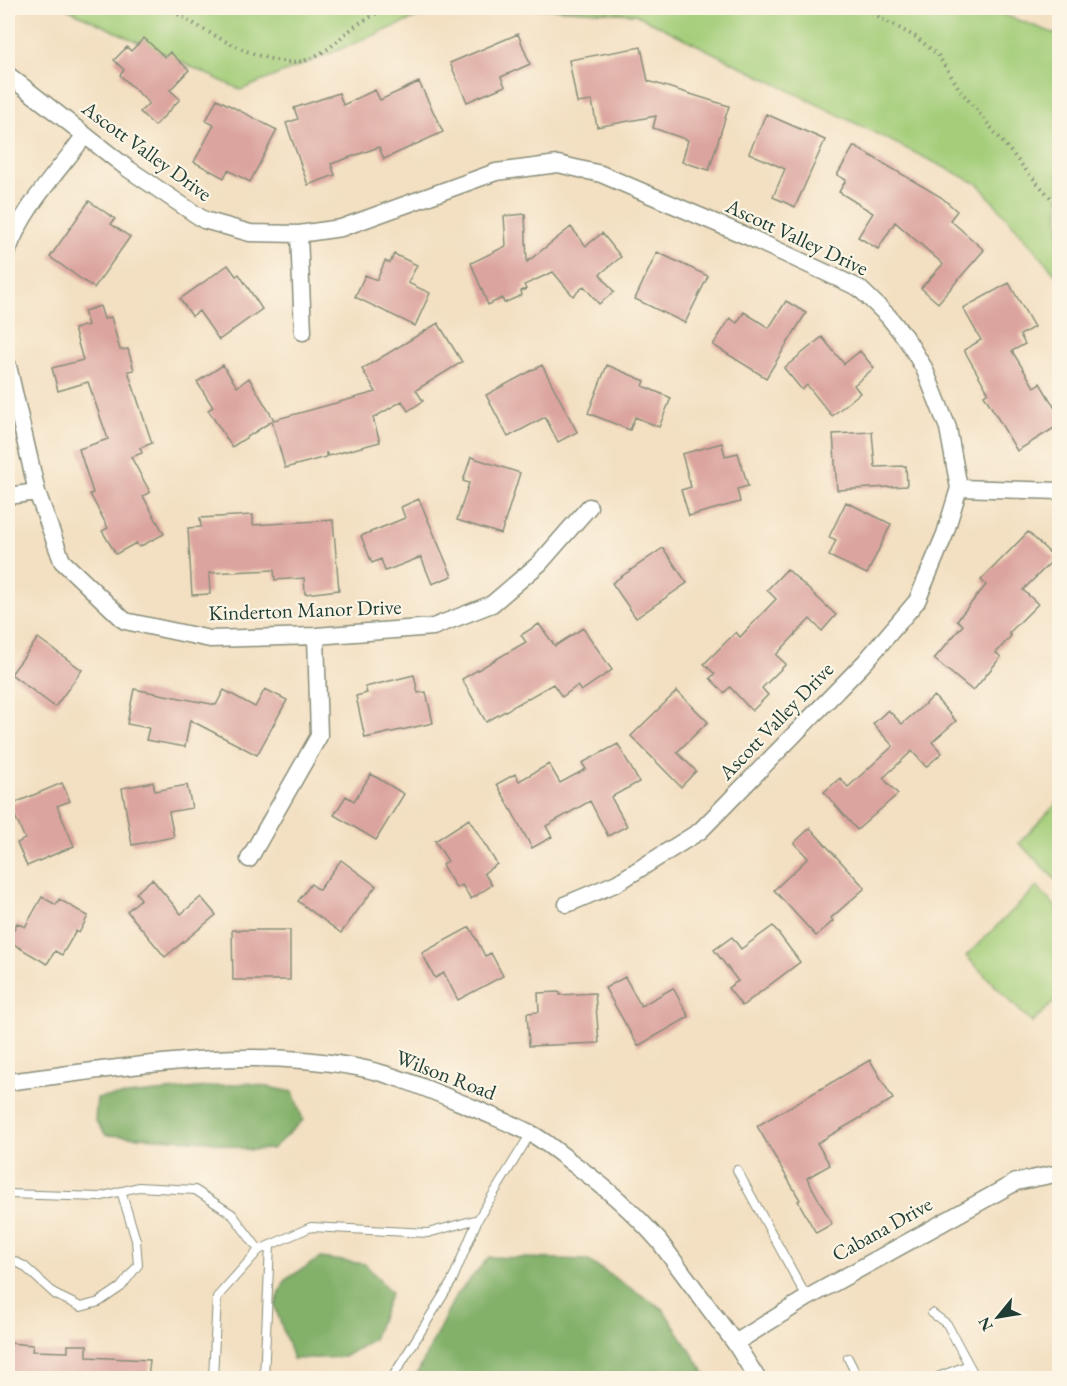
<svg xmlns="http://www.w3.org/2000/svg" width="1067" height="1386" font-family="'EB Garamond',serif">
	<rect width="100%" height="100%" fill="#fcf5e5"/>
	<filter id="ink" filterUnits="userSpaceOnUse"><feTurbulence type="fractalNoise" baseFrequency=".0167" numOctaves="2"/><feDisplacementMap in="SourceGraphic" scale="12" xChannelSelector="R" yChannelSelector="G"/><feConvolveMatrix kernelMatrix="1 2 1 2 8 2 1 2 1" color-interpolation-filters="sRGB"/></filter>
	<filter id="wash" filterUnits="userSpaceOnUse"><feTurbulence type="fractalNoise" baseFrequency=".008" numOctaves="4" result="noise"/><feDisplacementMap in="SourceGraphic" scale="24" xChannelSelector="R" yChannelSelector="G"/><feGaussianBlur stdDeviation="1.35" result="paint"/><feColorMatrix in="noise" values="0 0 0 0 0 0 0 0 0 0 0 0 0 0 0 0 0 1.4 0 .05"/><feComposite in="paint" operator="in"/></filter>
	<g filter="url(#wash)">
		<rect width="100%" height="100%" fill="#f3dfc1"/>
		<!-- green -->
		<path fill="#a4ce7a" stroke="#628657" stroke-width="1.5" d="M65,8H440L241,90Z
			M534,8H985L1059,35V278L978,184L635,14Z
			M1059,801V883L1019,843Z
			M1037,887L1059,910L1060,996L1032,1023L966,956Z"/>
		<!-- forest -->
		<path fill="#83b16a" stroke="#51774f" stroke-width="1.5" d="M248,1083L293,1092L303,1120L272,1149L250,1150L209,1141L106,1135L95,1120L97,1098Z
			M489,1257L587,1260L663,1309L708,1378H415L455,1297Z
			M320,1258L365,1264L391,1293L373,1339L344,1357L293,1359L275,1306L285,1280Z"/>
		<g id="blocks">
			<!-- building -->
			<path fill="#dba49e" d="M518,34L530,64L501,77L505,86L467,102L450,63Z
				M144,38L165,57L170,52L189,70L170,90L180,99L155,126L140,112L149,103L120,75L124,70L114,60L127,47L131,51Z
				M641,47L648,81L729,106L709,170L682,162L688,140L653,128L656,116L597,127L592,101L577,103L569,60Z
				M419,82L443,132L384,159L379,147L331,164L335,175L308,185L286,123L298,119L294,108L339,93L343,105L375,90L380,100Z
				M217,99L277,130L250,182L228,170L224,178L194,162L214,125L206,121Z
				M766,114L825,140L795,207L773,197L785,169L749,153Z
				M854,146L941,197L957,211L950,220L984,250L938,303L921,288L943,264L895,222L878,249L858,237L873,213L839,192L846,180L837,175Z
				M89,201L115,219L111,224L130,237L94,288L50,257Z
				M525,214L527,262L571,227L586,246L602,233L621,257L600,274L614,292L599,304L584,286L573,296L553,272L524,285L526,289L521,291L522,295L504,303L502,298L488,305L471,263L506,246L504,216Z
				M657,252L708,276L685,323L635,299Z
				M394,254L417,265L408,283L430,293L415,326L355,297L365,275L377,280L385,261L390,263Z
				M228,265L236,276L239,274L262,309L219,340L199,311L192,316L180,299Z
				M1009,283L1034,327L1020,335L1025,344L1012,351L1034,387L1040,383L1059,415V425L1017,451L984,395L988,392L964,350L981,340L963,308Z
				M786,301L806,313L766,378L713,345L730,318L737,323L744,312L769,328Z
				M100,306L104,319L111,317L120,350L128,349L134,370L128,371L152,443L140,448L142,453L131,457L150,492L143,496L164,534L139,547L136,543L116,554L102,531L108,528L90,494L93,493L79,449L108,439L88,382L58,391L52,368L83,360L74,329L88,325L84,311Z
				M438,323L462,362L416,390L423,401L408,411L402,401L373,418L380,442L328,456L326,452V457L285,468L272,421L232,447L208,410L213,407L197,382L223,365L237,387L249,378L274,420L376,392L362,369Z
				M822,337L844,364L860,351L874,368L854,385L860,393L832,416L807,385L802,390L784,368Z
				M542,365L577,432L558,442L545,417L508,437L486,395Z
				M607,365L645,381L643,386L671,398L659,427L635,417L630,430L588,413Z
				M872,432L875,467L906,466L907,486L837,490L833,434Z
				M722,443L725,456L738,453L748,486L737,489L740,502L689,516L681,490L691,487L682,454Z
				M471,457L520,473L501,534L457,520L469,483L463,481Z
				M419,499L452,576L432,584L421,557L385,571L381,559L372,563L361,536L405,518L401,507Z
				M846,502L891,524L867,574L829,556L836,540L829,537Z
				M253,515V525L333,520L339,590L305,594L304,578L275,580L274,570L209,573L210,594L192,595L188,528L201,527L200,518Z
				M1028,532L1055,558L1023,590L1038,604L1009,633L1011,636L996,653L1001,657L973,691L934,659L963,625L957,620L986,585L981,580Z
				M663,548L687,583L636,618L612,583Z
				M787,569L836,615L822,631L810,619L776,655L786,664L762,688L768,695L752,711L730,687L724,693L710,678L715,674L704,664L736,632L740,637L776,599L767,590Z
				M539,624L555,646L583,628L612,670L581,691L577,686L562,697L553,684L486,722L462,679L526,642L521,635Z
				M38,638L82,670L55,707L11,674Z
				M414,675L418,693L426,692L433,723L365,738L356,696L367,693L365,687Z
				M134,689L216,705L224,690L255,707L265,689L287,700L257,755L190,720L185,747L146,740L149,728L127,724Z
				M677,691L708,722L677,752L696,771L681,787L631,736Z
				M934,696L956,721L932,742L942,753L926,767L912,751L883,778L898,794L857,830L824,792L840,778L848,787L893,746L873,724L888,710L902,724Z
				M618,744L639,782L611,797L627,826L608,836L590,801L546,826L552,837L532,848L497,784L515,774L519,781L549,764L560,783L586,769L582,763Z
				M371,774L404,794L376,840L334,815L346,796L354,801Z
				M153,782L155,791L187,785L192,808L169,812L174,837L132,845L122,788Z
				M62,783L70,801L57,806L74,846L27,866L17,843L25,839L10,805Z
				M469,819L497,864L484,873L492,885L471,899L462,885L456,888L442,865L448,861L435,841Z
				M810,828L865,888L831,918L833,921L816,936L774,890L808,858L794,843Z
				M341,860L376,886L341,933L298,901L311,884L319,890Z
				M152,879L181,914L201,897L216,915L165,957L127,911L141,899L136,893Z
				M42,897L56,905L59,899L88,916L79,933L76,931L62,955L55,951L47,964L8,941L17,923L25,927Z
				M773,926L800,962L742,1006L728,988L738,981L714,950L732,937L741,949Z
				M470,927L485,956L491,953L503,976L458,1000L444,973L435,978L422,953Z
				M232,930H290V980H233Z
				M625,977L641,1006L673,988L689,1017L638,1046L605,988Z
				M560,992V995L595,993L599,1043L529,1046L527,1013L539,1012L538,993Z
				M870,1060L893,1099L817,1143L830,1165L807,1178L832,1224L816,1233L798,1201L800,1200L757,1126Z
				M8,1343L33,1345L32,1351L68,1352V1345H87V1357L150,1360L148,1378H8Z"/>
		</g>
	</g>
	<g filter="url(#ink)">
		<use href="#blocks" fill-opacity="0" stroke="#898e7a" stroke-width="1.5"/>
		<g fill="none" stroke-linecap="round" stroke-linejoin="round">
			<defs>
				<path id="lane" d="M737,1170L807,1298
					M8,1194L99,1197L138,1187L195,1190L232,1214L259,1250
					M8,1258L24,1266L56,1295L81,1307L99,1302L121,1287L138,1265L136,1240L121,1191
					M932,1313L947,1324L976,1378
					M848,1358L858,1378
					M213,1378L217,1297L259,1250L311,1227L428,1233L478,1219
					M264,1378L270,1245
					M392,1378L452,1281L478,1219L531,1133
					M935,1378L969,1365"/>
				<path id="street" d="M8,75L127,168L204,220L250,233L299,234L341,228L496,172L558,164L601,174L751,238L859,288L888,316L907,340L924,368L948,428L959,488L945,534L917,601L865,662L700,831L617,883L567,904
					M299,234L303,332
					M8,250C23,207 58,172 85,135
					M8,366L37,492L62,561L125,621L210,639L316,636L433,627L492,604L540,563L589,507
					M959,488L1060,491
					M8,496L37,492
					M249,859L319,736L316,636
					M8,1082C122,1068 241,1045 356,1067C398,1075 437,1093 476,1109C494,1117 513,1124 530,1133C545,1141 558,1152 571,1162C603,1185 633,1211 659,1241L735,1343L757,1378
					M735,1343L807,1298L1016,1182L1060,1173"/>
			</defs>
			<!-- lane casing -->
			<use href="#lane" stroke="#898e7a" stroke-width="10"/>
			<!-- street casing -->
			<use href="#street" stroke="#898e7a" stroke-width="19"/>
			<!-- path -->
			<path stroke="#898e7a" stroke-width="4" stroke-dasharray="1.5 4.5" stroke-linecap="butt" d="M168,8C199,27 264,69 303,61C310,59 318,55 324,51C333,46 338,40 345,34C358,23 374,14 389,8
				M862,8L871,11L882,19L916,37L938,55L960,90L1030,175L1060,208"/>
			<!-- lane -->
			<use href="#lane" stroke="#fff" stroke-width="8"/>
			<!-- street -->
			<use href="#street" stroke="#fff" stroke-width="16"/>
		</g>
	</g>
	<g text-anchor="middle" stroke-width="4.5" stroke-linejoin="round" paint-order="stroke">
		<!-- street labels -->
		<g font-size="21" fill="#1f3d34" stroke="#fcf5e5">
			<text transform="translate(147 151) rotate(36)" y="7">Ascott Valley Drive</text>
			<text transform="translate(797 237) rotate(25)" y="7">Ascott Valley Drive</text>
			<text transform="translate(305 610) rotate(-2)" y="7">Kinderton Manor Drive</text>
			<text transform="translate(776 721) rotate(-46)" y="7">Ascott Valley Drive</text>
			<text transform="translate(446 1075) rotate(21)" y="7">Wilson Road</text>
			<text transform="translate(882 1229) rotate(-29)" y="7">Cabana Drive</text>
		</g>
	</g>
	<!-- margin -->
	<rect width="1067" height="1386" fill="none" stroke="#fcf5e5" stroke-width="30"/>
	<!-- north arrow -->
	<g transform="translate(998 1317) rotate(240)" stroke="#fcf5e5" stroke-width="4.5" paint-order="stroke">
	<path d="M0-4.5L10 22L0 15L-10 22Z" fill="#1f3d34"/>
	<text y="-9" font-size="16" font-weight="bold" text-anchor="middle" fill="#1f3d34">N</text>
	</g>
</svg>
